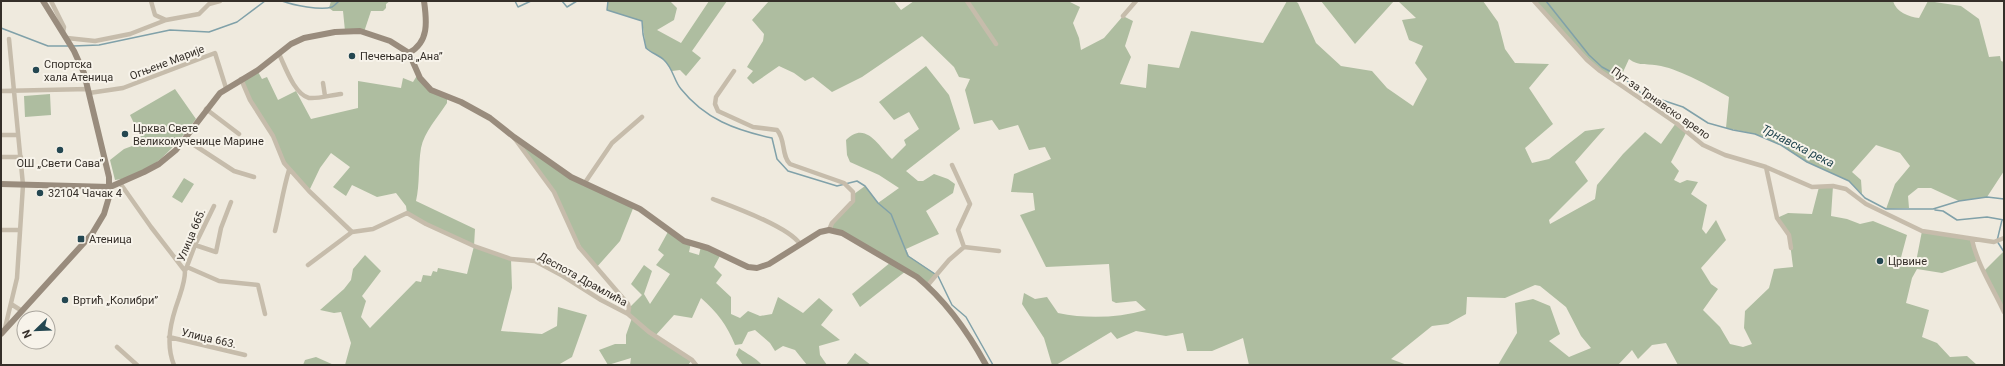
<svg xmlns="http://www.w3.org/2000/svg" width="2005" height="366" font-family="Roboto,sans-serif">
	<rect width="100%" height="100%" fill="#efeade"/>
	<!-- green -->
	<path fill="#aebda0" d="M331,1H390L386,4V8L383,11H371L364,32L345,31L343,11H333L329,8Z
		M608,1H670L677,8L674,20L657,30L681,43L709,1H727L692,51L701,58L686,76L680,70L672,71L664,60L646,48L642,21L607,10Z
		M769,1H894L901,10L914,1H1068L1080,7L1073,23L1079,38L1081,50L1104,38L1123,16L1133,21L1125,46L1131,57L1120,84L1146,88L1148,64L1179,68L1191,31L1263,43L1287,1H1295L1298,3L1316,43L1341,66L1372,71L1387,88L1413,106L1427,79L1415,63L1423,46L1409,40L1402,20L1416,18L1398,1H1483L1498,22L1505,49L1515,63L1549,64L1529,88L1553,124L1525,148L1532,163L1549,159L1585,131L1605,128L1575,162L1588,181L1549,220L1550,224L1595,199L1597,185L1623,154L1645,132L1661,144L1676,123L1687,131L1671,162L1679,171L1674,180L1680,183L1687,180L1698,182L1691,194L1707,205L1702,229L1706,234L1716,220L1726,240L1701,268L1711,284L1718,289L1703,310L1720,327L1730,344L1743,347L1752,344L1744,328L1745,311L1769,288L1774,269L1793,267L1789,235L1777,218L1788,213L1812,214L1819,187L1833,186L1831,216L1847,219L1860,224L1873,221L1907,235L1899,265L1915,267L1922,231L1972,240L1977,261L1942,273L1917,269L1912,278L1906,303L1929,310L1922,337L1937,343L1950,357L1967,356L1977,365H1678L1666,343L1652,345L1638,359L1632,350L1618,365H1498L1517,333L1515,303L1533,299L1550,306L1560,334L1549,341L1569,357L1591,348L1581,336L1566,307L1540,286L1535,285L1505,298L1467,297L1466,314L1448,324L1432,326L1391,359L1407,365H1249L1243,338L1212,351H1187L1183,333L1166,336L1136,331L1117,339L1111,332L1056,365H1052L1044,338L1022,304L1024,293L1035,299L1047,297L1058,313C1087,319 1117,318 1146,310L1136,301L1116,303L1112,301L1109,264L1046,267L1020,215L1035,210L1033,193L1011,192L1014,174L1051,159L1045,147L1029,150L1018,125L999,130L992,120L974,124L965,90L970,79L959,77L954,67L922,36L862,77L832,92L813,77L805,81L794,73L779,66L753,84L747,78L753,71L747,67L763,41L764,34L752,20Z
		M1321,1H1394L1355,44Z
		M1534,1H1893C1896,12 1909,17 1919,18L1928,1L1961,6L1979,19L1989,57L2000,56L2001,61L2004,62V171L1987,197L1959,201L1931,188H1918L1908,196L1909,208L1886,209L1895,184L1910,166L1900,153L1876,145L1852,172L1861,180L1862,194L1849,181L1807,162L1781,145L1755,134L1726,128L1729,97C1711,87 1681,70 1661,66C1649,63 1639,67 1629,59L1618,83L1600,71Z
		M926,66L949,95L960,129L906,171L918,181H923L934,174L948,179L955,184L953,193L926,211L939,234L906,249L909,256L937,275L927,286L906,271L860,307L852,294L891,262L830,226L853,201L854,194L865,186L878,203L899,188L879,175L850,162L847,155L846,140C866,120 879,147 892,159L906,145L904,140L919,129L909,112L894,120L879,102Z
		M257,70L262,79L267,77L278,100L296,91L311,119L358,108V81L401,88L403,78L413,82L418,74L423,82L447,98V103C438,117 424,132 421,148C418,166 420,184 416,201L475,229L474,246L511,259L512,288L501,331L542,334L557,326L558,307L587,315L572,357L558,365H345L351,343L341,312L334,313L320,310L344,289L351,280L353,269L365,255L381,271L362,296L366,301L361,317L370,328L416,281L421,282L423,275L431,276L433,271L437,272L438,268L467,274L474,246L407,213L406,206L396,193L377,197L352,185L346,196L333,187L350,167L331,153L320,168L309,191L289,170L273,136L250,100L241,79Z
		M175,89L196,119C175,146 152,176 115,180L110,160L124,149L143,142L130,115Z
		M50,94L51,115L25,117L24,96Z
		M516,141L584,184L634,206L620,241L596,268L585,255L554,192Z
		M184,178L194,184L182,203L172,197Z
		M669,230L691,243L689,252L699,255L701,246L721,254L714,267L722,275L716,283L731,297V314L740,318L748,311L760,316L772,314L778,297L803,313L819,298L833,310L821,325L840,340L819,346L820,355L827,365H807L795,350L783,346L775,351L770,343L755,330L748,332L742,344L735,345C727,325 717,312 701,298L692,318L674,315L655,336L692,360L688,365H630L631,358L608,365L599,350L615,344H626V335L632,318L628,314L629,308L642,295L631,284L644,265L652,271L644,294L650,304L670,274L656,265L664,255L658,250Z
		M2004,251V312L1984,271Z
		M739,348C747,354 755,357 762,365H743L736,355Z
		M855,353L871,365H846Z
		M316,357L334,365H303L305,360Z"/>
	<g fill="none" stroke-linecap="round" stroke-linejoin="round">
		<!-- stream -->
		<path stroke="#80a1a9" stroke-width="1.5" d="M282,1C293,5 321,11 332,7C334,6 337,3 339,1
			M509,1H515L518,7L531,1
			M562,1L567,7L577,1
			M608,1L607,10L642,21L643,34L646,48C651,53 659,55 664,60C673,68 674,81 681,89C705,119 735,130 772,138L777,159L788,171L837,186L857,181L865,186L878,203L891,214L908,256L935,274
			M1546,1L1589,55L1602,67L1626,80L1641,93L1683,107L1708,123L1733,130L1755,134L1781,145L1807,162L1849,181L1865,198L1886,209H1933L1959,201L1987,197L2004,199
			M1,28L48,46H70
			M73,46L99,45L170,30L209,32L237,22L265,1
			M1935,210L1943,211L1957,220L1987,217L2004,220
			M2002,220L1997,241L2004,252
			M938,276L952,305L966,317L993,365"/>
		<!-- street -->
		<path stroke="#c6bcab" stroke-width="4.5" d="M51,1L64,27L63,32
			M151,1L155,15L166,20
			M967,1L996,44
			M1534,1L1587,60L1600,71L1676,123L1703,145L1725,155L1766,167L1812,187L1833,186L1846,189L1866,204L1922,231L1994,242L2004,238
			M1123,16L1136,1
			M67,38L95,41L130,34L166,20L199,14L209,4L220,1
			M279,54C285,66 294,94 309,98C318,99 331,95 341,94
			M734,71L716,97L715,104L718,111L753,127L777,130C786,140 781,155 790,164L844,183L853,192V201L832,223L829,230
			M241,79L250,100L273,136L284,163L309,191L352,232
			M323,83L325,96
			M1,91L88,89
			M89,93L123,88L215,53L226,88
			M206,109L239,134
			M1,135H18
			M185,139L234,171L254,177
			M515,139L554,192L579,247L628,304L629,308L628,314
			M1,157H21
			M952,165L970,204L958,230L964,247
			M1766,167L1777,218L1789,235L1791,248
			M120,183L151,227L185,271C185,281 182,289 179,298C171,320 165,343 174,365
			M584,184L612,143L642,117
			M713,199C734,207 789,227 800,244
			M1,230H20
			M275,231C280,211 283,190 289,170
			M1972,240C1978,266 1993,288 2004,312
			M195,245L216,252L221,228L231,202
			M308,265L352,232L373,229L407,213L426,224L474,246L511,259L535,261L563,276L601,300L628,314L649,332L692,360L696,365
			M187,267L219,281L258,285L265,314
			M186,269L195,245L214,206
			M927,286L949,260L964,247L999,251
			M11,304L22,311
			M5,328L17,278L23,185L9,39
			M169,337L245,355
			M117,347L137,365"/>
		<!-- secondary -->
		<path stroke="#998c7d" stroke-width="6" d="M409,53L420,78L431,90L461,102L490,118L514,137L571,177L640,209L684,241L708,248L748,267L757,268L769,264L820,232L829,230L842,233L917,277C946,301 968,332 986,365
			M409,53C429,42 427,22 424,1
			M1,184L110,187L144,172L159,164L176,150L220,93L258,70L291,44L304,38L335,32L360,31L390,41L409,53
			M1,334L92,234L104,214L109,197V177L84,73L74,51L43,1"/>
	</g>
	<!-- markers -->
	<g fill="#244751" stroke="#f7f3ea" stroke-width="1.5">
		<circle cx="352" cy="56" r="4"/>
		<circle cx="36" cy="70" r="4"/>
		<circle cx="125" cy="134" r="4"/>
		<circle cx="60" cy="150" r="4"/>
		<circle cx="40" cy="193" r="4"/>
		<rect x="77" y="235" width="8" height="8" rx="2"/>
		<circle cx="1880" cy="261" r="4"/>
		<circle cx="65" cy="300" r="4"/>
	</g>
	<g text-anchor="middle" stroke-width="4" stroke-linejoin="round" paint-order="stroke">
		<!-- poi labels -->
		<g font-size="11" fill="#352f29" stroke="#f7f3ea" text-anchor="start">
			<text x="360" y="60">Печењара „Ана”</text>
			<text x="44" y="68">Спортска<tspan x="44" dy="13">хала Атеница</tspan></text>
			<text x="133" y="132">Црква Свете<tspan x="133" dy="13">Великомученице Марине</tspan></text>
			<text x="60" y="167" text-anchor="middle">ОШ „Свети Сава”</text>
			<text x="48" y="197">32104 Чачак 4</text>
			<text x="89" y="243">Атеница</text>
			<text x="1888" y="265">Црвине</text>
			<text x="73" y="304">Вртић „Колибри”</text>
		</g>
		<!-- street labels -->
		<g font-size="11" fill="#352f29" stroke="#f7f3ea">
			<text transform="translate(167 62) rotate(-21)" y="4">Огњене Марије</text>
			<text transform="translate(1661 103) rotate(35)" y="4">Пут за Трнавско врело</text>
			<text transform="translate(191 235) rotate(-67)" y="4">Улица 665.</text>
			<text transform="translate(583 279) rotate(29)" y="4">Деспота Драмлића</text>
			<text transform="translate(209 338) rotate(13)" y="4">Улица 663.</text>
		</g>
		<!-- water labels -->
		<g font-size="12" font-style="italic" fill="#244751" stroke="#f7f3ea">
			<text transform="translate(1798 146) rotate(27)" y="4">Трнавска река</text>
		</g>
	</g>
	<!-- border -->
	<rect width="2005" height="366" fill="none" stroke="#352f29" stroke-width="4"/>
	<!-- north arrow -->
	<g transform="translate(36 330) rotate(247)"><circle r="19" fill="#f7f3ea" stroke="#a9a59d"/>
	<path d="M0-3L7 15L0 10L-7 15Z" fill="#244751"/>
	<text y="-6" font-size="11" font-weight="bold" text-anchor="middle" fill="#352f29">N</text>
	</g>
</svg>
